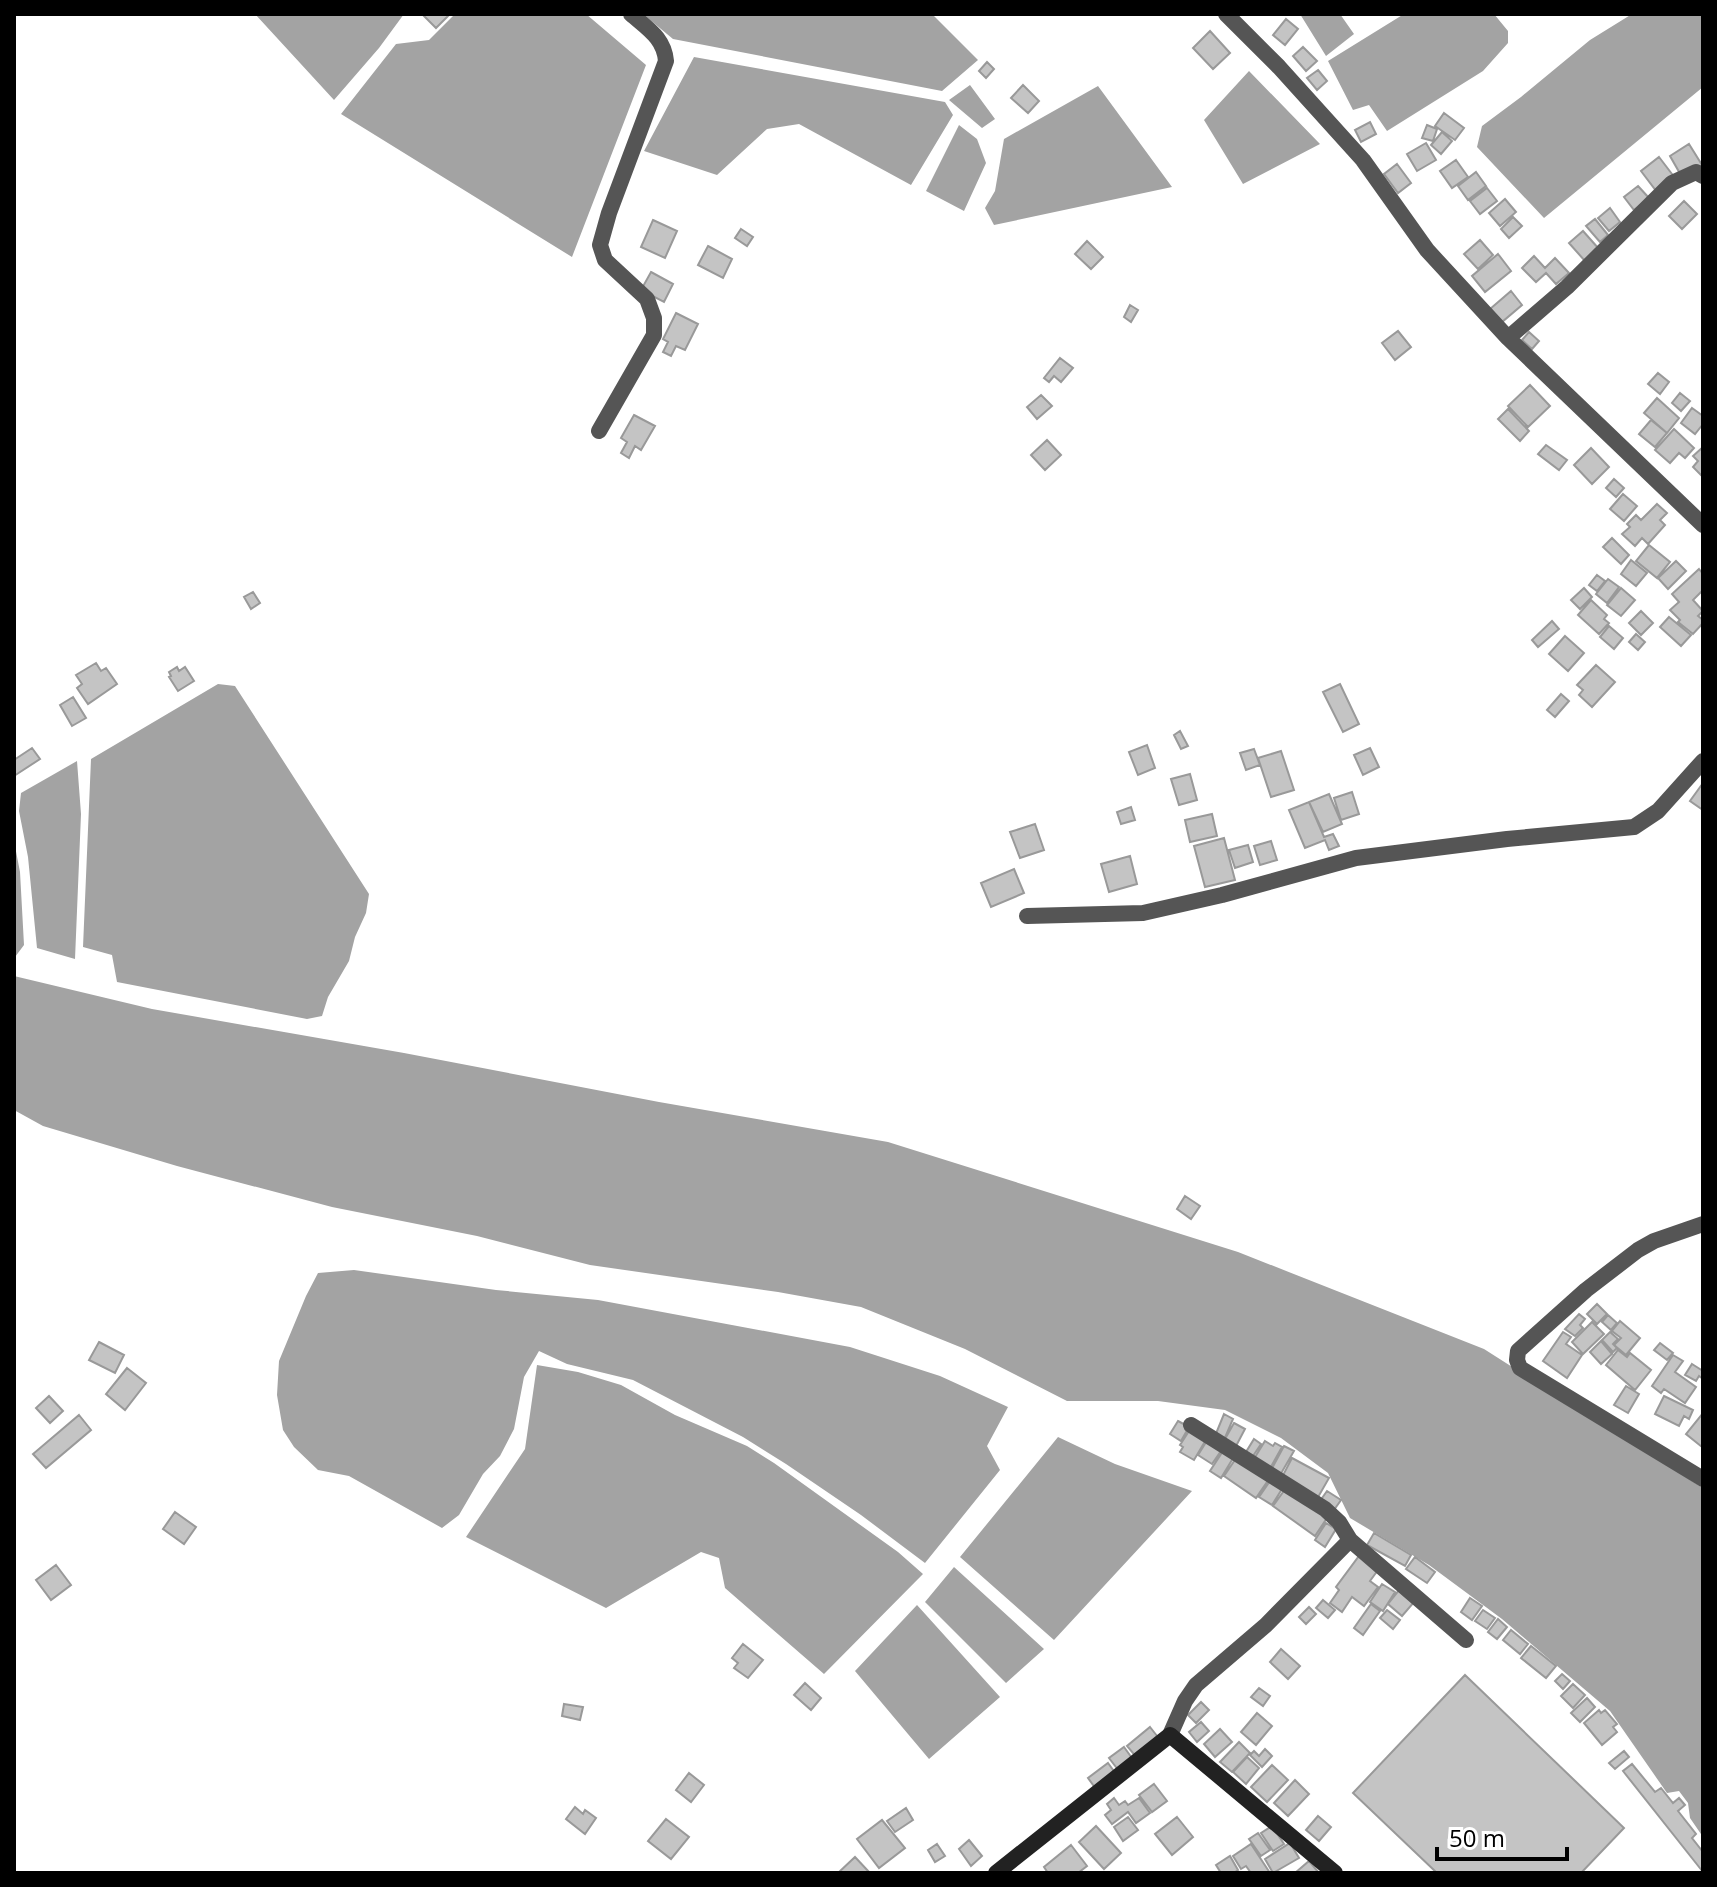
<svg xmlns="http://www.w3.org/2000/svg" width="1717" height="1887" font-family="'Open Sans',sans-serif">
	<rect width="100%" height="100%" fill="#fff"/>
	<!-- water -->
	<path fill="#a3a3a3" d="M255,14H404L379,48L334,100Z
		M455,14H586L646,65L572,257L341,114L396,44L429,40Z
		M643,14H932L978,60L942,91L673,39Z
		M1300,14H1340L1354,34L1326,56Z
		M1404,14H1494L1508,31V43L1483,71L1387,131L1369,105L1353,110L1328,61Z
		M1632,14H1703V87L1544,218L1477,147L1482,126L1521,97L1590,40Z
		M694,57L945,102L953,115L911,185L799,124L767,129L717,175L644,151Z
		M1249,71L1320,144L1243,184L1204,120Z
		M970,85L995,119L982,128L949,100Z
		M1098,86L1172,187L994,225L985,208L995,191L1004,139Z
		M959,125L977,139L986,163L964,211L926,191Z
		M218,684L235,686L369,894L366,913L355,937L349,961L328,997L322,1016L307,1019L117,982L112,955L83,947L91,759Z
		M77,761L81,814L75,959L37,948L28,857L19,811L21,793Z
		M14,841L20,872L24,945L15,957Z
		M14,976L152,1009L404,1053L659,1102L888,1142L1238,1252L1484,1349L1703,1488V1837L1690,1818L1688,1803L1679,1791L1667,1793L1610,1711L1502,1619L1429,1565L1350,1518L1328,1473L1281,1438L1225,1410L1158,1401H1067L965,1349L861,1307L778,1292L590,1265L477,1236L332,1207L177,1166L43,1126L14,1110Z
		M354,1270L496,1290L598,1300L850,1347L940,1376L1008,1407L987,1446L1000,1470L925,1563L861,1515L786,1464L743,1437L633,1380L567,1364L539,1351L524,1377L514,1429L500,1456L483,1474L459,1515L442,1528L349,1476L318,1470L294,1447L283,1430L277,1395L279,1361L306,1296L318,1273Z
		M537,1365L578,1372L621,1385L675,1415L747,1446L774,1463L898,1552L923,1574L824,1674L725,1588L719,1558L701,1552L606,1608L466,1537L525,1449Z
		M1058,1437L1115,1464L1192,1491L1054,1640L960,1557Z
		M954,1567L1044,1649L1006,1683L925,1602Z
		M917,1605L1000,1697L929,1759L855,1671Z"/>
	<!-- building -->
	<path fill="#c4c4c4" stroke="#999" stroke-width="2" d="M422,14H450L436,28Z
		M1286,19L1298,29L1285,45L1273,35Z
		M1210,31L1230,53L1213,69L1193,48Z
		M1303,47L1317,61L1306,71L1293,56Z
		M987,62L994,69L986,78L979,71Z
		M1318,70L1327,81L1317,90L1307,78Z
		M1023,85L1039,101L1028,113L1011,98Z
		M1444,113L1464,128L1455,140L1435,126Z
		M1370,122L1376,134L1361,142L1355,130Z
		M1427,125L1437,129L1433,141L1422,138Z
		M1442,132L1452,141L1441,154L1431,145Z
		M1426,143L1436,160L1417,171L1407,154Z
		M1689,144L1702,165L1682,177L1670,156Z
		M1659,157L1675,178L1657,192L1641,171Z
		M1456,160L1468,177L1452,188L1440,171Z
		M1397,164L1411,183L1398,193L1384,174Z
		M1476,172L1486,186L1468,200L1458,186Z
		M1638,186L1649,198L1634,210L1624,197Z
		M1487,188L1497,201L1480,214L1470,201Z
		M1505,199L1516,212L1500,226L1489,213Z
		M1684,201L1697,214L1682,229L1669,216Z
		M1610,208L1620,222L1609,231L1598,218Z
		M1513,217L1522,226L1509,238L1501,229Z
		M1595,219L1608,235L1600,242L1586,226Z
		M653,220L677,231L665,258L641,247Z
		M741,229L753,237L747,246L735,238Z
		M1583,231L1599,249L1585,261L1569,243Z
		M1480,240L1493,255L1478,269L1464,254Z
		M1087,241L1103,257L1091,269L1075,254Z
		M708,246L732,259L723,278L698,265Z
		M1498,254L1511,271L1485,292L1472,276Z
		M1534,256L1545,268L1555,258L1569,273L1556,284L1546,273L1536,282L1522,268Z
		M651,272L673,284L664,302L641,290Z
		M1511,291L1522,305L1502,322L1490,309Z
		M1130,305L1138,310L1131,322L1124,317Z
		M676,313L698,324L685,350L676,346L671,356L663,352L668,342L663,339Z
		M1398,331L1411,347L1395,360L1382,343Z
		M1529,332L1539,341L1532,349L1522,340Z
		M1060,358L1073,368L1061,382L1054,376L1049,382L1044,378Z
		M1658,373L1669,382L1660,394L1648,384Z
		M1530,385L1550,406L1528,427L1508,406Z
		M1680,393L1690,401L1681,411L1672,403Z
		M1041,395L1052,406L1037,419L1027,407Z
		M1657,398L1679,418L1667,433L1644,413Z
		M1692,408L1703,416V424L1695,434L1681,423Z
		M1508,409L1529,431L1520,441L1498,419Z
		M634,415L655,426L641,450L635,446L629,458L621,453L627,442L621,438Z
		M1651,420L1667,433L1655,447L1639,434Z
		M1674,429L1694,448L1685,458L1679,453L1670,463L1655,450Z
		M1047,440L1061,455L1045,470L1031,455Z
		M1546,445L1567,460L1559,470L1538,454Z
		M1703,447V475L1702,476L1693,467L1698,461L1693,456Z
		M1591,448L1609,467L1592,484L1574,465Z
		M1614,479L1624,488L1616,497L1606,488Z
		M1623,494L1637,506L1624,521L1610,509Z
		M1657,504L1667,513L1660,520L1665,525L1648,544L1642,538L1635,546L1622,534L1630,527L1627,524L1636,515L1641,520Z
		M1612,538L1629,555L1621,564L1603,547Z
		M1649,545L1670,562L1657,578L1636,561Z
		M1631,560L1647,573L1636,586L1621,574Z
		M1676,561L1686,571L1668,589L1658,578Z
		M1699,569L1703,574V590L1693,600L1703,611L1698,616L1703,620V623L1693,634L1678,622L1680,620L1670,610L1679,602L1672,594Z
		M1597,575L1605,581L1597,591L1589,585Z
		M1608,579L1619,587L1607,603L1596,594Z
		M1584,588L1592,597L1580,609L1571,600Z
		M1621,588L1635,600L1621,616L1607,605Z
		M253,592L260,603L251,609L244,597Z
		M1591,600L1607,615L1604,619L1609,623L1599,634L1578,615Z
		M1641,611L1653,623L1641,635L1629,623Z
		M1669,617L1691,635L1681,646L1660,627Z
		M1552,621L1559,629L1538,647L1532,640Z
		M1609,626L1623,638L1614,649L1600,637Z
		M1636,634L1645,642L1638,650L1629,642Z
		M1565,636L1584,653L1568,671L1549,654Z
		M96,663L101,671L106,668L117,684L88,704L77,688L82,684L76,675Z
		M1596,665L1615,682L1592,707L1579,695L1583,690L1577,685Z
		M177,667L179,671L185,667L194,681L178,691L169,677L171,676L169,672Z
		M1340,684L1359,724L1343,732L1323,692Z
		M1561,694L1569,701L1555,717L1547,710Z
		M73,697L86,718L72,726L60,705Z
		M1180,731L1188,746L1181,749L1174,735Z
		M1147,745L1155,768L1138,775L1129,752Z
		M32,748L40,759L14,776V760Z
		M1370,748L1379,767L1363,775L1354,755Z
		M1254,749L1260,765L1246,770L1240,753Z
		M1281,751L1294,790L1271,797L1258,758Z
		M1190,774L1197,800L1179,805L1171,779Z
		M1703,783V810L1690,801Z
		M1352,792L1359,814L1341,820L1334,798Z
		M1329,794L1342,824L1323,832L1309,802Z
		M1309,802L1324,837L1333,834L1339,846L1329,850L1325,840L1305,848L1289,810Z
		M1131,807L1135,820L1121,824L1117,812Z
		M1212,814L1217,836L1190,842L1185,820Z
		M1035,824L1044,850L1020,858L1010,832Z
		M1224,838L1235,880L1205,887L1194,846Z
		M1271,841L1277,860L1260,865L1254,846Z
		M1248,845L1253,862L1235,868L1229,850Z
		M1130,856L1137,884L1109,892L1101,864Z
		M1014,869L1024,893L991,907L981,883Z
		M1185,1196L1200,1206L1191,1219L1177,1209Z
		M1597,1304L1607,1314L1597,1324L1587,1314Z
		M1579,1314L1585,1319L1580,1325L1583,1328L1575,1336L1565,1329Z
		M1608,1315L1617,1323L1611,1330L1602,1322Z
		M1620,1321L1640,1338L1626,1355L1614,1345L1621,1338L1612,1331Z
		M1592,1322L1604,1334L1583,1354L1572,1342Z
		M1563,1332L1571,1337L1566,1344L1582,1355L1567,1378L1543,1361Z
		M1610,1332L1618,1339L1613,1344L1617,1348L1613,1352L1602,1340Z
		M1601,1341L1612,1354L1601,1364L1590,1352Z
		M99,1342L124,1355L115,1373L89,1360Z
		M1660,1343L1673,1353L1667,1360L1654,1350Z
		M1618,1350L1627,1357L1630,1353L1651,1370L1635,1390L1606,1365Z
		M1673,1355L1683,1361L1675,1372L1696,1387L1685,1403L1664,1389L1661,1393L1652,1386Z
		M1692,1364L1703,1371V1379L1699,1376L1696,1381L1685,1375Z
		M127,1368L146,1383L125,1410L106,1394Z
		M1626,1386L1639,1394L1628,1413L1614,1405Z
		M49,1396L63,1411L50,1423L36,1408Z
		M1664,1396L1693,1410L1689,1419L1684,1416L1679,1426L1655,1414Z
		M1703,1413V1446L1702,1447L1686,1434Z
		M1224,1414L1233,1419L1224,1440L1215,1436Z
		M79,1415L91,1430L46,1468L33,1454Z
		M1178,1421L1189,1427L1181,1441L1170,1434Z
		M1234,1423L1245,1429L1236,1446L1225,1439Z
		M1189,1431L1207,1438L1194,1460L1180,1452L1183,1447L1180,1445Z
		M1208,1439L1223,1448L1212,1464L1198,1455Z
		M1254,1439L1261,1444L1253,1456L1246,1452Z
		M1265,1441L1273,1446L1275,1443L1282,1447L1268,1472L1252,1462Z
		M1284,1446L1294,1451L1279,1477L1270,1472Z
		M1225,1448L1235,1455L1221,1478L1210,1471Z
		M1237,1457L1269,1479L1256,1498L1224,1476Z
		M1292,1458L1329,1478L1317,1499L1281,1479Z
		M1270,1481L1282,1489L1272,1505L1259,1497Z
		M1286,1488L1327,1518L1315,1536L1273,1506Z
		M1327,1491L1341,1500L1334,1510L1320,1501Z
		M175,1512L196,1527L184,1544L163,1529Z
		M1326,1523L1336,1529L1325,1547L1315,1540Z
		M1374,1533L1411,1555L1405,1566L1367,1545Z
		M1359,1556L1378,1570L1370,1581L1378,1587L1364,1606L1352,1597L1342,1612L1330,1603L1339,1590L1336,1587Z
		M1415,1557L1435,1572L1427,1583L1406,1569Z
		M56,1565L71,1585L51,1600L36,1580Z
		M1382,1584L1395,1592L1383,1611L1370,1602Z
		M1400,1589L1415,1601L1402,1616L1388,1604Z
		M1470,1598L1482,1606L1472,1620L1461,1612Z
		M1323,1600L1335,1610L1328,1618L1316,1608Z
		M1371,1604L1380,1611L1363,1635L1354,1628Z
		M1309,1607L1316,1614L1306,1624L1299,1617Z
		M1387,1610L1400,1620L1393,1629L1380,1618Z
		M1483,1610L1495,1618L1487,1629L1475,1621Z
		M1498,1619L1507,1627L1497,1639L1488,1632Z
		M1511,1630L1528,1644L1520,1654L1503,1640Z
		M743,1644L763,1660L748,1678L734,1668L738,1663L732,1658Z
		M1531,1646L1556,1666L1546,1678L1521,1658Z
		M1281,1649L1300,1666L1288,1679L1270,1662Z
		M1562,1674L1570,1681L1563,1689L1555,1681Z
		M1465,1675L1624,1828L1581,1873H1437L1353,1793Z
		M805,1683L821,1698L811,1710L794,1695Z
		M1573,1684L1585,1695L1573,1708L1561,1696Z
		M1259,1688L1270,1696L1263,1706L1251,1697Z
		M1587,1698L1595,1707L1580,1722L1571,1713Z
		M1201,1702L1209,1710L1196,1723L1188,1715Z
		M564,1704L583,1707L580,1720L562,1716Z
		M1599,1710L1601,1713L1605,1710L1617,1724L1613,1727L1617,1732L1602,1745L1584,1723Z
		M1257,1713L1272,1726L1256,1745L1241,1732Z
		M1201,1722L1209,1731L1197,1742L1189,1732Z
		M1150,1727L1161,1741L1138,1759L1127,1746Z
		M1220,1729L1232,1742L1215,1757L1204,1744Z
		M1239,1742L1250,1753L1232,1772L1220,1762Z
		M1124,1747L1134,1761L1119,1771L1109,1758Z
		M1265,1749L1272,1756L1262,1767L1250,1755L1254,1751L1259,1756Z
		M1624,1751L1629,1757L1615,1769L1609,1763Z
		M1247,1757L1259,1768L1246,1784L1233,1772Z
		M1108,1763L1116,1774L1096,1789L1088,1778Z
		M1632,1764L1655,1792L1661,1788L1673,1803L1679,1798L1685,1805L1678,1811L1696,1834L1692,1838L1703,1852V1872L1623,1771Z
		M1272,1765L1288,1780L1267,1802L1251,1787Z
		M689,1773L704,1785L691,1802L676,1790Z
		M1295,1780L1309,1794L1288,1816L1274,1803Z
		M1154,1784L1167,1801L1152,1812L1139,1795Z
		M1114,1798L1119,1805L1125,1801L1128,1805L1139,1798L1150,1813L1136,1823L1128,1812L1112,1824L1105,1815L1111,1810L1107,1804Z
		M575,1807L583,1814L585,1810L596,1818L585,1834L566,1819Z
		M906,1808L913,1820L895,1832L887,1821Z
		M1318,1816L1331,1827L1319,1841L1306,1830Z
		M1128,1817L1138,1830L1123,1841L1114,1827Z
		M1177,1817L1193,1837L1172,1855L1155,1834Z
		M666,1819L689,1837L671,1859L648,1841Z
		M882,1820L905,1848L879,1868L857,1839Z
		M1096,1826L1121,1853L1104,1869L1079,1842Z
		M1272,1826L1284,1844L1273,1851L1261,1833Z
		M1258,1833L1270,1850L1261,1856L1249,1839Z
		M969,1840L982,1856L971,1866L959,1849Z
		M1290,1843L1299,1858L1273,1873L1265,1859Z
		M937,1844L945,1856L935,1862L928,1850Z
		M1251,1844L1270,1873H1251L1246,1866L1241,1869L1233,1856Z
		M1071,1845L1087,1866L1078,1873H1048L1044,1867Z
		M1230,1856L1238,1870L1234,1873H1221L1216,1865Z
		M855,1857L870,1873H838Z
		M1309,1861L1319,1873H1295Z"/>
	<g fill="none" stroke-linecap="round" stroke-linejoin="round">
		<!-- street -->
		<path stroke="#555" stroke-width="16" d="M1226,14L1279,67L1363,160L1427,250L1508,338L1703,525
			M1508,338L1567,287L1672,183L1696,172L1703,176
			M599,431L654,335V318L647,299L605,260L600,245L609,213L666,61C664,38 648,29 631,14
			M1027,916L1143,913L1222,895L1356,858L1507,839L1634,827L1658,811L1703,761
			M1703,1224L1654,1241L1638,1250L1586,1290L1518,1351L1517,1360L1520,1368L1703,1479
			M1191,1425L1325,1509L1339,1522L1350,1540
			M1170,1735L1185,1701L1196,1685L1266,1625L1350,1540L1466,1640"/>
		<!-- secondary -->
		<path stroke="#222" stroke-width="16" d="M996,1873L1170,1735L1335,1873"/>
	</g>
	<!-- border -->
	<rect width="1717" height="1887" fill="none" stroke="#000000" stroke-width="32"/>
	<!-- scale -->
	<path d="M1437 1847v12h130v-12" fill="none" stroke="#000000" stroke-width="4"/>
	<text x="1449" y="1847" font-size="24" fill="#000000" stroke="#ffffff" stroke-width="6" paint-order="stroke">50 m</text>
</svg>
